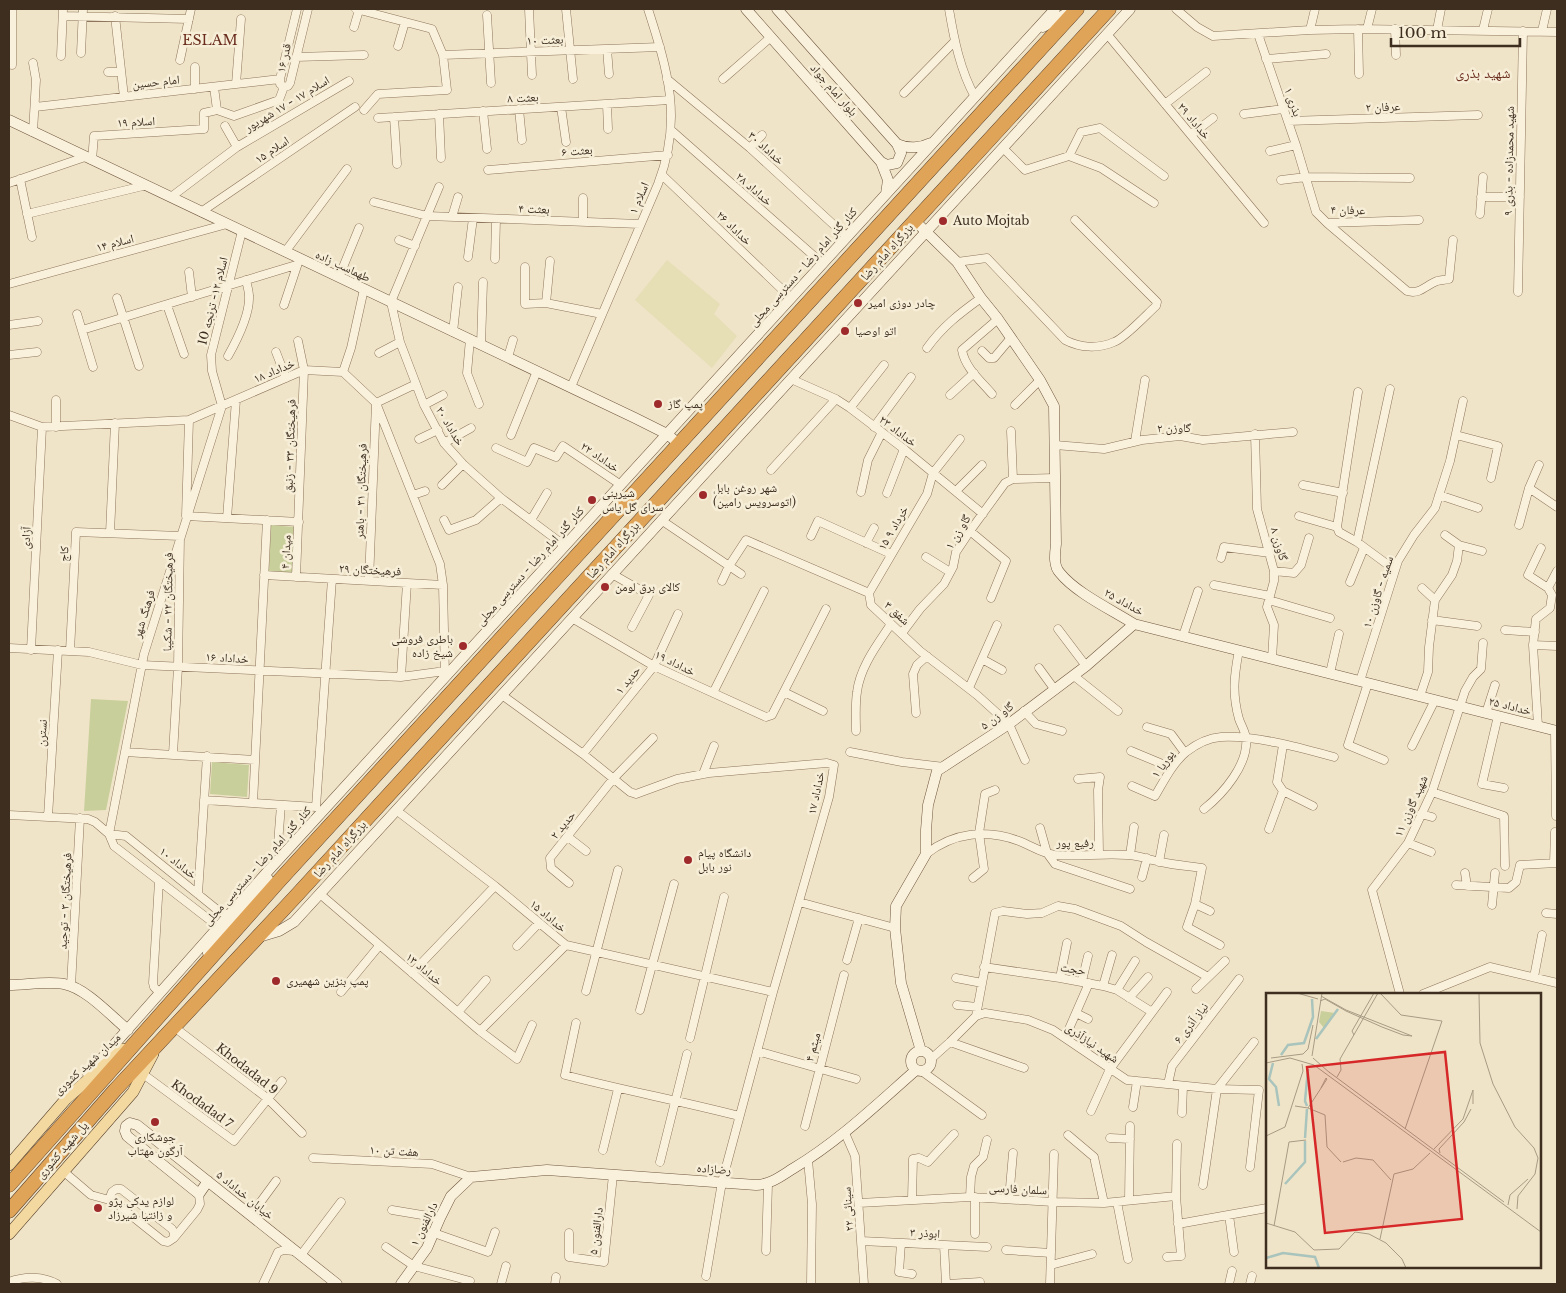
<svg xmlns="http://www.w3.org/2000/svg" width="1566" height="1293" font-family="'Libre Baskerville','Noto Naskh Arabic',serif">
	<rect width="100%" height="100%" fill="#f0e4c8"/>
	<!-- farmland -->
	<path fill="#e6deb5" d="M667,260L720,304L714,314L737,336L712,368L635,300Z"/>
	<!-- green -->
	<path fill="#c9cf9b" d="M271,525L294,527L292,573L269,572Z
		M91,699L128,701L106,810L84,811Z
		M212,762L249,765L247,797L210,794Z"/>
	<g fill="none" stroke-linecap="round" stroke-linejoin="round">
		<defs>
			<path id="street" d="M297,9L280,79V84L284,87L288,86L290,83L308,9
				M356,9L432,29L443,55L447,90L378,94L364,110
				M529,9L532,75
				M566,9L573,79
				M949,9C954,39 960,70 975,97
				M1176,9L1197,27L1213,36L1310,30L1358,29L1557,32
				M487,15L491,83
				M63,16L189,19
				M115,16L124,97
				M354,27L359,10
				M1358,29L1359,74
				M1367,29L1372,9
				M1395,29L1396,55
				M1310,30L1315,9
				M1437,30L1441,9
				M1483,30L1488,9
				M1542,31L1547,9
				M1107,34L1264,223
				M1258,34L1296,145L1316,212L1327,223L1419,220
				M398,46L405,22
				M607,49L609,74
				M81,53L83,9
				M443,55L660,47
				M61,56L63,9
				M296,57L364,55
				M1266,59L1326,54
				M180,60L191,9
				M12,65V9
				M195,67V89
				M108,72H121
				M667,79L750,148L847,237
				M723,79L771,37
				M236,84L241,19
				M214,87L217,110
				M904,93L955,41
				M607,104L608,129
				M1165,104L1206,72
				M35,107L280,79
				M561,107L566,142
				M519,109L522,140
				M483,111L487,149
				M439,114L441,158
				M1244,114L1283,109
				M394,117L397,164
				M378,118L670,100
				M1288,121L1478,115
				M225,126L237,147
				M672,131L823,264
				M33,132L36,80L33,63
				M1191,135L1213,118
				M750,148L762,135
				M1003,148L1025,170L1069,156L1101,168L1154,203
				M1270,151L1296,145
				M1069,156L1081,132L1100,128L1164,176
				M92,160L94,136L204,129V113L217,110L234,116L279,100L284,87
				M488,170L668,155
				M662,175L791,298
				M20,179L32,237
				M1281,180L1306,177L1410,178
				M9,183L85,157
				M439,187L391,302L400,342L424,405L444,443L463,464L501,498L565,546
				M171,197L237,147L349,81
				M1481,197H1520
				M583,198V222
				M374,202L427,216L640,224
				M201,212L355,107
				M27,214L143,186H147
				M1480,214L1483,177
				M452,217L458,197
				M1327,223L1407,291C1420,295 1426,285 1437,281C1441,280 1445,280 1449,279L1453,240
				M399,240L415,246
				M285,252L347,169
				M468,257L473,218
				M495,259L496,219
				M957,262L987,258L1065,340C1080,348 1098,349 1114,342C1124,339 1147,314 1156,306L1157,302L1075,220
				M525,267V304L546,303L602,314
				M189,272L192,297
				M339,277L359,228
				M9,284L227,224
				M1518,292L1523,31
				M117,298L139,366
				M546,303L550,261
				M167,305L184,354
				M284,305L298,263
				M77,314L93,367
				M9,325L38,321
				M82,330L296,265
				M453,332L458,287
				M470,339L467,373L479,404
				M481,345L483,282
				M927,348C942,327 960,313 981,298
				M982,351L989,358H994L1010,339
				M276,352L286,378
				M379,353L400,342
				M9,355L37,352
				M228,356C237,340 250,315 249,296C249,291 247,285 246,280
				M508,357L513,340
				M343,372L351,348L364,289
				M791,379L836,399L850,408L904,449L983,514
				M571,387L658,184C683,120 668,71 648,9
				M1358,392L1337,527L1339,532L1357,542L1395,570
				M992,394C981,381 965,368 962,350L998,319
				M950,395L974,373
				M56,400V427
				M424,405L443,395
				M1015,405L1040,380
				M850,408L884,365
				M9,415L42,427L189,420L304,370L343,372L376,403L440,564L443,585L445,677
				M189,420L186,516L299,522
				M874,427L911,377
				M1011,431L1013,479
				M1255,434L1257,509L1274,571V581L1267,607L1274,625L1272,659
				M511,435L537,371
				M1456,435L1498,446L1491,478
				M419,439L438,430
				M1135,441L1145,380
				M444,443L471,428
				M1055,445L1104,449L1142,440L1180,436L1203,440L1293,432
				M496,448L527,462L534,448L556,457L563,446L621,485
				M771,470L836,399
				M442,485L463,464
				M1303,485L1343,493
				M1529,488L1557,507
				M956,491L982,465
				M861,492L868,460L882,432
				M887,493L904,449
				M413,495L425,491
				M1439,495L1478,508
				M1299,516L1337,527
				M227,518L236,400
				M444,520L449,530L476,520L501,498
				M531,520L547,493
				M661,520L741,574
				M1519,525L1529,488L1539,465
				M970,531L1006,561L991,598
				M110,533L115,423
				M1445,535L1459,545L1482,551
				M811,536L818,521L891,554
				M1357,542L1390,389
				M866,543L874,528
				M1541,548L1528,575L1548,588
				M926,557L950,572
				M1221,558L1224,547L1270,553
				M1274,571L1294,573L1301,565L1309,538
				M612,574L649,595L632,627
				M264,575L443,585
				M296,577L304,370L298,341
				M369,581L376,403L416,384
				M722,581L729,566L746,540L869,593L871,605L920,651L977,695L1009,724L1025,760
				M1350,582L1364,548
				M1214,585L1270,596
				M1422,588L1435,600
				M869,593L927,494L933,473L960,439
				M1269,600L1330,618
				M572,618L654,666L766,717L772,715L826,609
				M1432,620L1477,626
				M1058,629L1086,666
				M1505,630L1535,632
				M902,633L920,609L944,584L953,567L956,552L970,531L1005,483L1013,479L1055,478
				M1183,636L1198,591
				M1533,645L1557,646
				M9,648L89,652L142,665L401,677L445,671
				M31,650L42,427
				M70,651L76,532L180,536L178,667L173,754
				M982,659L1002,670
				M1039,668L1055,690
				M1330,673L1339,634
				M1074,676L1118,711
				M401,677L407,583
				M1360,681L1398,561L1414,535L1435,508L1450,461L1463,401
				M1368,683L1348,745L1384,760
				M969,688L997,625
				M784,692L823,711
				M713,693L764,591
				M502,695L583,754L630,792L636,794L677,779L709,773L827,763L834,765L829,797L773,992L722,1182L706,1276
				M1420,696L1428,672L1429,647L1435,600L1452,575L1457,561L1459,545
				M1024,711L1036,724L1062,731
				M916,713L913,674L917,665L927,656
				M1486,713L1495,685
				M1498,716L1482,784L1504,788
				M1538,726L1533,645L1536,619L1550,608L1552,595L1548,588L1557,571
				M1147,727L1171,734L1185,753
				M1555,730L1556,816
				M856,731C856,718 855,705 857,692C860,667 877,645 891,624
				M1283,745L1277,782L1283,791L1313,806
				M1412,746L1435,700
				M1131,751L1172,768
				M125,752L255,760
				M850,752L902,762L944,767
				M583,754L654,666L678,614
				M703,774L714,746
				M1078,779L1100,777L1098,790L1099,854
				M1132,786L1155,796C1164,781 1172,764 1186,752C1195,745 1208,738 1221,737C1255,735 1301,748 1334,757
				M1432,792L1504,816L1505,866
				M204,800L316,807L332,579
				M253,803L267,520
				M1204,809C1223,794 1249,764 1246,738C1245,731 1241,725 1239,719C1232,694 1234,676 1239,650
				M396,810L495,886L566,945L773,992
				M1421,814L1432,817
				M9,815L88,819L95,822L109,834
				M48,817L58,650
				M1040,828L1047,853L1055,864L1130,889
				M1269,829L1283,791
				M109,834L144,654L222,406L212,371L211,355L242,231
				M568,837L586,851
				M1408,843L1431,852
				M278,844L281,805
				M926,854C954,832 987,829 1019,841C1032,846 1041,853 1055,855C1079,857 1103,853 1127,855C1139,855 1149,860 1161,862C1174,865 1188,866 1202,868L1195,904L1187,927L1220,945
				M1130,855L1134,827
				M1159,862L1164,835
				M1554,863L1555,832
				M1465,873L1467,886
				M1142,877L1147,858
				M973,878L984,869L979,833L985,794L995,790
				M159,881L153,983L154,987L160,993
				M569,883L551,868L550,858L613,779L653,738
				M1456,885L1509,888L1516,882L1520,865L1557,863
				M198,894L207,756
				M320,894L480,1031L517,1059L532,1025
				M799,902L895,928
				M1195,904L1210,911
				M1492,905L1495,873
				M1546,913L1557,914
				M215,931L214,925L211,921L114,846L109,834L126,836L220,912L226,914H230
				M517,946L539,923
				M847,960L859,918
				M984,967L1060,978L1103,986L1117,990L1152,1012
				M412,973L495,886
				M1534,977L1542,935
				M956,978L982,983
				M1060,978L1067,943
				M1082,981L1088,956
				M71,986L80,818
				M1103,986L1112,955
				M1196,989L1225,961
				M1117,990L1135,961
				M586,991L618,870
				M341,992L379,946
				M1400,994L1372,890L1408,843L1432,792L1465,691L1473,677L1481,669L1483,643
				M1423,994L1490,967L1557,983
				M1129,998L1148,977
				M957,1005L977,1007
				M640,1010L674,884
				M458,1012L486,980
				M1076,1013L1088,1019
				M976,1016L995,913L1003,911L1027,914L1042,913L1058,906L1075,909L1121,926L1146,942L1208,977
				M576,1023L565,1075C622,1090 681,1101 739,1116
				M174,1027L267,1098L302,1133
				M480,1031L566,945
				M690,1038L724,897
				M1065,1038L1089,983
				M950,1042L1024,1068
				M757,1051L856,1079
				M931,1059L950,1042L976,1016L985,1013L1028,1020L1053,1030L1127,1080L1217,1089L1259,1090L1250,1167
				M923,1072L982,1115
				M143,1074L234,1141L282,1081
				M1168,1084L1172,1066L1239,979
				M1133,1107L1137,1081
				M1091,1111L1110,1069L1167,992
				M1182,1113L1183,1086
				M805,1126L844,975
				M845,1133L855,1156L864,1284
				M1068,1135L1094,1157L1104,1203
				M1110,1138L1130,1139
				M603,1150L618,1089
				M313,1158L432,1164L471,1177
				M808,1160L812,1204L811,1284
				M660,1162L687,1054
				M63,1171L91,1195L113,1201L163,1241L168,1242L174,1238V1233L172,1229L121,1189H116L112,1192L110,1197L113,1201
				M1203,1185L1217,1089L1254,1042
				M970,1197L971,1177L974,1166L983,1157L987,1140
				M912,1199L913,1159L919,1158L928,1162L954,1134
				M1009,1199L1013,1153
				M1129,1200L1130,1126
				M1117,1202L1128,1259
				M859,1203L970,1197L1053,1202L1104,1203L1176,1196
				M392,1210L440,1218
				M251,1215L276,1181
				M1229,1215L1234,1252
				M1178,1224L1267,1208
				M434,1233L488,1252L495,1232
				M569,1233V1257L604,1262L613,1175
				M975,1234V1197
				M174,1238L197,1210L200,1204L199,1194
				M861,1241L987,1247
				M901,1243L899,1272L912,1274
				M944,1245L946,1284
				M386,1247L414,1266L470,1281
				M1006,1250L1051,1253
				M766,1251L768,1184
				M301,1255L341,1202
				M1167,1257L1181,1256L1176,1196L1177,1144
				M1051,1265L1092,1254
				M9,1282C24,1276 43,1276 57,1284
				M263,1284L278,1252L284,1250L294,1251
				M501,1284L506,1266
				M555,1284L556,1277
				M948,1284L980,1282
				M1050,1284L1054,1154
				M1229,1284L1232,1271
				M1250,1284L1252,1276"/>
			<path id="secondary" d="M746,9L881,162L888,180L886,194
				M777,9L897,144C908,149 921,148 931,143
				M1043,27L1072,10
				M9,120L635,418L667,434L679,444
				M881,162L887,165L897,163L901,153L897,144
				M915,221L957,262L981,298L998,319L1040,380L1054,406L1056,544C1055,553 1053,566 1060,573C1076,593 1112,610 1134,624L1557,731
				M259,937L279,931L294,922L1130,9
				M208,953C225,927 254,906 268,879
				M9,985C26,985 47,981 64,984C86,988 111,1016 128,1030
				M911 1061a10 10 0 1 1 20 0a10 10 0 1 1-20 0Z
				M921,1051L901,983L895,928L896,906L926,854V830L928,805L937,771L1009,724L1086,666L1134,624
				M88,1074L268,871L1055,9
				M208,1181L199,1194L127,1136L125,1131L126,1126L130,1123L137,1125L337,1284
				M401,1284L427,1248L440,1218L451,1196L471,1177L547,1170L756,1185C772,1184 781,1176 794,1168C839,1141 876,1105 916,1070"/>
			<path id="primary" d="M9,1165L66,1099L123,1049
				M9,1234L133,1092L153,1054"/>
			<path id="highway" d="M9,1185L279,881L1077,9
				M9,1211L115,1090L295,897L1109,9"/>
		</defs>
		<!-- street casing -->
		<use href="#street" stroke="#8d765c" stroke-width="9"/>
		<!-- secondary casing -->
		<use href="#secondary" stroke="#6f573f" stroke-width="11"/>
		<!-- primary casing -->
		<use href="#primary" stroke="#5b4430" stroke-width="12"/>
		<!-- highway casing -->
		<use href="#highway" stroke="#5b4430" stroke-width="15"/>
		<!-- street -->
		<use href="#street" stroke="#faf1dc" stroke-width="8"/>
		<!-- secondary -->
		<use href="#secondary" stroke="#faf1dc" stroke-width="10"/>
		<!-- primary -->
		<use href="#primary" stroke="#f3d9a0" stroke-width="11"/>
		<!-- highway -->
		<use href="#highway" stroke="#e0a458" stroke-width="14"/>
	</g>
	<!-- markers -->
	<g fill="#9e2a2b" stroke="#f7eed8" stroke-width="2">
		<circle cx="943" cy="221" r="5"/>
		<circle cx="858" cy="303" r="5"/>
		<circle cx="845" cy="331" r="5"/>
		<circle cx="658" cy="404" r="5"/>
		<circle cx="703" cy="495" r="5"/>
		<circle cx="592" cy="500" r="5"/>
		<circle cx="605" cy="587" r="5"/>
		<circle cx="463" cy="646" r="5"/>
		<circle cx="688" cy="860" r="5"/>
		<circle cx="276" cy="981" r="5"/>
		<circle cx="155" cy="1122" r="5"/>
		<circle cx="98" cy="1208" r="5"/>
	</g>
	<g text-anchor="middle" stroke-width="5" stroke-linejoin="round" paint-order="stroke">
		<!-- street labels -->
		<g font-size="12" fill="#3d2e20" stroke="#f7eed8">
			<text transform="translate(545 40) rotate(-2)" y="4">بعثت ۱۰</text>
			<text transform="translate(284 58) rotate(-77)" y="4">قدر ۱۶</text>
			<text transform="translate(156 82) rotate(-6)" y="4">امام حسین</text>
			<text transform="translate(834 90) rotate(49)" y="4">بلوار امام جواد</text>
			<text transform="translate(523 98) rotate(-3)" y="4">بعثت ۸</text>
			<text transform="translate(1293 102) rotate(71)" y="4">بذری ۱</text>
			<text transform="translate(287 104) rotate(-31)" y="4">اسلام ۱۷ - ۱۷ شهریور</text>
			<text transform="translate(1383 107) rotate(-2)" y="4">عرفان ۲</text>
			<text transform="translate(1194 121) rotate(50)" y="4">خداداد ۲۹</text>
			<text transform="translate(136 122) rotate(-3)" y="4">اسلام ۱۹</text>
			<text transform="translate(766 148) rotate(42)" y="4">خداداد ۳۰</text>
			<text transform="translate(272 150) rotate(-34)" y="4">اسلام ۱۵</text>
			<text transform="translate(577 151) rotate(-5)" y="4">بعثت ۶</text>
			<text transform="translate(1509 161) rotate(-89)" y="4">شهید محمدزاده - بذری ۹</text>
			<text transform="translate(754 189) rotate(41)" y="4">خداداد ۲۸</text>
			<text transform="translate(639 198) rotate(-67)" y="4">اسلام ۱</text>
			<text transform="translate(534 209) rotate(2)" y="4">بعثت ۴</text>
			<text transform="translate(1348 210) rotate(1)" y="4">عرفان ۴</text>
			<text transform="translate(734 228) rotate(44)" y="4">خداداد ۲۶</text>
			<text transform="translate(115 243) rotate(-15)" y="4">اسلام ۱۴</text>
			<text transform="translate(887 252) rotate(-48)" y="4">بزرگراه امام رضا</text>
			<text transform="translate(343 266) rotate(25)" y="4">طهماسب زاده</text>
			<text transform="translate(803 267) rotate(-48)" y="4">کنار گذر امام رضا - دسترسی محلی</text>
			<text transform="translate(213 301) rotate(-76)" y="4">اسلام ۱۲- ترنجه 10</text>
			<text transform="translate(274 371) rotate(-23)" y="4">خداداد ۱۸</text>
			<text transform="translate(450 426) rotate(59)" y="4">خداداد ۲۰</text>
			<text x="1174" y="432">گاوزن ۲</text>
			<text transform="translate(898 431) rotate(37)" y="4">خداداد ۲۳</text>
			<text transform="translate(290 446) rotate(-88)" y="4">فرهیختگان ۳۳ - زنبق</text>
			<text transform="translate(600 457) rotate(34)" y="4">خداداد ۲۲</text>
			<text transform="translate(361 491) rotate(-88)" y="4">فرهیختگان ۳۱ - باهنر</text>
			<text transform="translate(893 528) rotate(-60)" y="4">۱۵ خرداد ۹</text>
			<text transform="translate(958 532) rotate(-59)" y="4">گاو زن ۱</text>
			<text transform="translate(26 538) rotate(-87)" y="4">آزادی</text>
			<text transform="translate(1279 544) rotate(74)" y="4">گاوزن ۸</text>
			<text transform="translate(613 550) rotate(-48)" y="4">بزرگراه امام رضا</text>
			<text transform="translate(286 552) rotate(-87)" y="4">میدان ۴</text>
			<text transform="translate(64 554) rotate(-87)" y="4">کاج</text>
			<text transform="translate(530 566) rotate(-48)" y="4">کنار گذر امام رضا - دسترسی محلی</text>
			<text transform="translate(370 570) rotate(3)" y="4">فرهیختگان ۲۹</text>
			<text transform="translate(1378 592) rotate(-72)" y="4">سمیه - گاوزن ۱۰</text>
			<text transform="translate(168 602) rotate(-89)" y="4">فرهیختگان ۲۲ - شکیبا</text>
			<text transform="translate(1124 602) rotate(29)" y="4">خداداد ۲۵</text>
			<text transform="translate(897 613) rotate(42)" y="4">شفق ۳</text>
			<text transform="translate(144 614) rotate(-73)" y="4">فرهنگ شهر</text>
			<text transform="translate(227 658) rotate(3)" y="4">خداداد ۱۶</text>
			<text transform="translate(675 663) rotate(26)" y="4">خداداد ۱۹</text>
			<text transform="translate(628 680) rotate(-51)" y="4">حدید ۱</text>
			<text transform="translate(1510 706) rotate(14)" y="4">خداداد ۲۵</text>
			<text transform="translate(997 716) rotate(-36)" y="4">گاو زن ۵</text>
			<text transform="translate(42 733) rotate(-86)" y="4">نسترن</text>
			<text transform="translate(1163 764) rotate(-55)" y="4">پوریا ۱</text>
			<text transform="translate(816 793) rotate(-78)" y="4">خداداد ۱۷</text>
			<text transform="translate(1411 806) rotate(-66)" y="4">شهید گاوزن ۱۱</text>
			<text transform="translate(563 825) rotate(-51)" y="4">حدید ۲</text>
			<text x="1075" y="847">رفیع پور</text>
			<text transform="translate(340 849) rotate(-48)" y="4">بزرگراه امام رضا</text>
			<text transform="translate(178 863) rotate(38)" y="4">خداداد ۱۰</text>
			<text transform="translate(257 866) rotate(-48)" y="4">کنار گذر امام رضا - دسترسی محلی</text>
			<text transform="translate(65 901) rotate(-87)" y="4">فرهیختگان ۳ - توحید</text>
			<text transform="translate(548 916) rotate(40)" y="4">خداداد ۱۵</text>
			<text transform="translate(424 969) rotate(40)" y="4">خداداد ۱۳</text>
			<text transform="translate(1073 969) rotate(9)" y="4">حجت</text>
			<text transform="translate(1191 1023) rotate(-52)" y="4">نیاز آذری ۶</text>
			<text transform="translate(1092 1043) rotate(34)" y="4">شهید نیازآذری</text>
			<text transform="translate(813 1047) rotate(-75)" y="4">میثم ۴</text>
			<text transform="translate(87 1064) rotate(-42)" y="4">میدان شهید کشوری</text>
			<text transform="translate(247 1069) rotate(38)" y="4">Khodadad 9</text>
			<text transform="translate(202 1104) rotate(36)" y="4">Khodadad 7</text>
			<text transform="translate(62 1150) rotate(-49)" y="4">پل شهید کشوری</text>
			<text transform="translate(394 1151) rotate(3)" y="4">هفت تن ۱۰</text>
			<text transform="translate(714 1169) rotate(4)" y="4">رضازاده</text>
			<text transform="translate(1018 1189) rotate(3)" y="4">سلمان فارسی</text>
			<text transform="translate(245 1195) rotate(39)" y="4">خیابان خداداد ۵</text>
			<text transform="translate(848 1209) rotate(-94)" y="4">سینائی ۲۲</text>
			<text transform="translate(424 1224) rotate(-64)" y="4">دارالفنون ۱</text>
			<text transform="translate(596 1231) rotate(-83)" y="4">دارالفنون ۵</text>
			<text transform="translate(925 1233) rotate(3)" y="4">ابوذر ۳</text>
		</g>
		<!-- poi labels -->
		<g font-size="12" fill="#3d2e20" stroke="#f7eed8" text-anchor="start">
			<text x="953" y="225">Auto Mojtab</text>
			<text x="868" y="307">چادر دوزی امیر</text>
			<text x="855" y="335">اتو اوصیا</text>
			<text x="668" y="408">پمپ گاز</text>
			<text x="713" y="492">شهر روغن بابل<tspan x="713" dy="14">(اتوسرویس رامین)</tspan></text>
			<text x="602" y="497">شیرینی<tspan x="602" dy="14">سرای گل یاس</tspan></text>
			<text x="615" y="591">کالای برق لومن</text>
			<text x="453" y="643" text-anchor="end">باطری فروشی<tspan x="453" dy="14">شیخ زاده</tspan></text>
			<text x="698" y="857">دانشگاه پیام<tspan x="698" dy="14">نور بابل</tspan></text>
			<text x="286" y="985">پمپ بنزین شهمیری</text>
			<text x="155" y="1141" text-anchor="middle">جوشکاری<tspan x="155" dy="14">آرگون مهتاب</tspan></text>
			<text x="108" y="1205">لوازم یدکی پژو<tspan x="108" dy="14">و زانتیا شیرزاد</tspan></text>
		</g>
		<!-- neighbourhood labels -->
		<g font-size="14" fill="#6b2e1e" stroke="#f7eed8">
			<text x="210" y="45">ESLAM</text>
			<text x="1483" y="78">شهید بذری</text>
		</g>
	</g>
	<!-- overview -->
	<g transform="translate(1266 993)">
		<rect width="275" height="275" fill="#f0e4c8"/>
		<path d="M55,18L69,20L58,35L53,29Z" fill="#c9cf9b"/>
		<path fill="none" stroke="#a9c4bc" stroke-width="2.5" d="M50,46L72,16M15,62L22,52L38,50L47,24L46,6M7,70L3,86L10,94L13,113M41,113L39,108L42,76M39,145L41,116M19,191L39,169V148M0,265L17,260L49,264L53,275"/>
		<path fill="none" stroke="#a89b85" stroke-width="1" d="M31,0L52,6M114,0L135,22L176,28L139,136M213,0L214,50L227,91L249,134L268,155L272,165L269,181L252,203L251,216M54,8L59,6L80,18L116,34L137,42L146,43L80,17L55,3M88,42L86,38L108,0M37,61L42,56L47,32M46,63L56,0M5,65L37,61M47,65L64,80M0,70L24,65L48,72L275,239M63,79L238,209M71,84L75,77L74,66L112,0M29,113L42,115L61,86L60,85L55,95M42,115L59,122L61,154L75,169M0,143L19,134L37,78L36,71M168,156L197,126L207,97V111M174,160L173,156L198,129L205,116M77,169L90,165L107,167L125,187M242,212L244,202L262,186M0,230L29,239L48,257L73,256L89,239L103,241L120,250L136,266L140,275M8,233L23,149L40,147M114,246L128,181L147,176L164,160"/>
		<path fill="#d62828" fill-opacity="0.15" stroke="#d62828" stroke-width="2.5" d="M179,59L196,226L59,240L41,74Z"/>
		<rect width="275" height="275" fill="none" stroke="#3d2e20" stroke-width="2.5"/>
	</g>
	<!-- border -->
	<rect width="1566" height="1293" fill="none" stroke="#3d2e20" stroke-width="20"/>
	<!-- scale -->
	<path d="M1391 38v8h129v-8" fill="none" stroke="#3d2e20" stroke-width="2.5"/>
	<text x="1398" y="38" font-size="15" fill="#3d2e20" stroke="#f7eed8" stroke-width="4" paint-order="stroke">100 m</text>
</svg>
